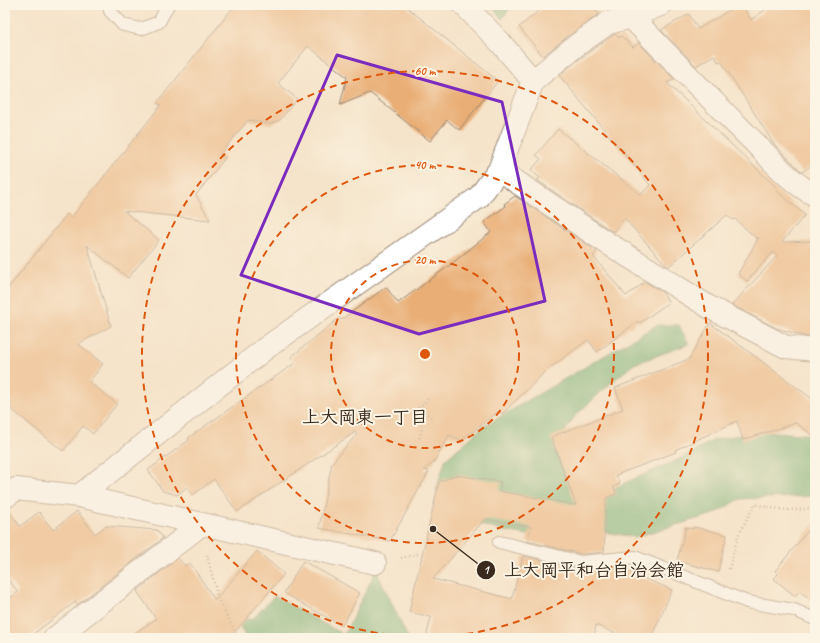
<svg xmlns="http://www.w3.org/2000/svg" width="820" height="643" font-family="Caveat,'Klee One',sans-serif">
	<rect width="100%" height="100%" fill="#fcf5e5"/>
	<filter id="ink" filterUnits="userSpaceOnUse"><feTurbulence type="fractalNoise" baseFrequency=".025" numOctaves="2"/><feDisplacementMap in="SourceGraphic" scale="8" xChannelSelector="R" yChannelSelector="G"/><feConvolveMatrix kernelMatrix="1 2 1 2 8 2 1 2 1" color-interpolation-filters="sRGB"/></filter>
	<filter id="wash" filterUnits="userSpaceOnUse"><feTurbulence type="fractalNoise" baseFrequency=".012" numOctaves="4" result="noise"/><feDisplacementMap in="SourceGraphic" scale="16" xChannelSelector="R" yChannelSelector="G"/><feGaussianBlur stdDeviation="0.9" result="paint"/><feColorMatrix in="noise" values="0 0 0 0 0 0 0 0 0 0 0 0 0 0 0 0 0 1.4 0 .05"/><feComposite in="paint" operator="in"/></filter>
	<g filter="url(#wash)">
		<rect width="100%" height="100%" fill="#f5e4ca"/>
		<!-- forest -->
		<path fill="#6eb175" stroke="#546e4a" d="M491,5H512L502,19Z
			M657,325H679L689,344L634,364L613,381L575,416L553,449L591,500L629,481L680,459L714,440L760,431L815,435V496L740,499L714,514L635,537L580,528L545,538L499,530L458,518L436,491L445,460L484,426Z
			M376,570L408,638H246L237,621L253,619L274,596L344,635Z"/>
		<g id="blocks">
			<!-- building -->
			<path fill="#e9ae76" d="M235,5H404L498,81L459,130L447,120L430,141L370,93L340,105L347,77L308,46L278,83L297,99L280,120L270,124L248,120L220,154L225,158L196,195L210,220L124,211L159,240L128,278L87,245L111,326L78,344L103,364L89,382L117,404L93,434L83,426L63,451L5,404V292L67,214L71,218L161,105L157,103Z
				M546,5H591L599,14L567,37L543,56L519,27Z
				M738,5H742L751,20L772,5H815V163L802,172L774,144L721,61L718,62L714,55L696,66L661,30L689,14L698,29Z
				M615,34L619,38L621,36L633,47L639,43L674,79L667,83L777,188L776,190L805,215L782,242L815,241V337H808L776,328L732,305L777,256L773,252L747,281L738,274L759,237L757,239L735,219L733,220L727,215L668,267L624,218L613,232L537,180L540,178L531,170L541,159L536,155L558,129L641,195L650,185L559,75L582,57Z
				M515,196L597,251L593,256L626,296L645,282L661,291L669,302L640,323L638,321L597,352L588,340L547,370L502,414L499,411L462,440L449,435L434,462L424,470L429,471L390,541L319,528L332,463L357,434L355,432L237,512L214,479L193,495L187,487L177,495L163,491L148,470L189,440L188,438L295,363L291,357L339,318L341,320L386,287L398,303L450,265L491,232L484,222L506,206L504,204Z
				M710,323L815,401V437L796,423L743,440L737,421L675,450L676,452L616,475L620,484L614,487L616,494L606,498L604,552L582,554L527,541L531,527L485,519L433,579L512,599L523,556L579,569L615,566L672,590L651,638H626L596,625L594,638H426L431,617L409,612L439,482L456,475L501,482L499,491L576,505L551,437L623,409L615,388L689,359Z
				M5,509H7L20,526L39,512L53,530L77,511L95,534L106,526L157,530L163,538L77,605L75,602L28,638H5V602L18,592L5,575Z
				M815,522V602L799,591L795,596L774,579L778,574L775,571Z
				M686,527L693,529L694,527L727,535L718,572L677,561Z
				M257,551L284,574L230,638H127L156,619L137,591L178,558L185,566L190,563L215,600Z
				M303,561L360,593L342,626L284,593Z"/>
		</g>
	</g>
	<g filter="url(#ink)">
		<use href="#blocks" fill-opacity="0" stroke="#988774" stroke-width="1"/>
		<g fill="none" stroke-linecap="round" stroke-linejoin="round">
			<defs>
				<path id="lane" d="M110,5V11L123,25L141,29L159,22L168,5
					M499,542L581,562L635,557L747,602L794,610L815,619"/>
				<path id="street" d="M631,17C672,59 712,101 753,141C772,160 791,183 815,195
					M533,81L574,47L608,23L631,17L660,5
					M499,170L601,239L709,307L786,347L815,350
					M79,496L266,348L479,197L499,170L533,81L500,42L464,5
					M5,497L16,489L79,496L375,563
					M55,638L202,524"/>
			</defs>
			<!-- lane casing -->
			<use href="#lane" stroke="#988774" stroke-width="14"/>
			<!-- street casing -->
			<use href="#street" stroke="#988774" stroke-width="24"/>
			<!-- path -->
			<path stroke="#988774" stroke-width="2.5" stroke-dasharray="1 3" stroke-linecap="butt" d="M417,409L423,410L433,419
				M316,410L326,421
				M419,438C424,427 421,419 417,409L423,405L428,399
				M207,555L218,599L238,638
				M401,558L418,554
				M729,569L738,536L755,504C777,510 792,512 815,507"/>
			<!-- lane -->
			<use href="#lane" stroke="#fff" stroke-width="12"/>
			<!-- street -->
			<use href="#street" stroke="#fff" stroke-width="22"/>
		</g>
	</g>
	<!-- marked area -->
	<path d="M0 0H820V643H0ZM337,55L502,102L545,301L419,334L241,275Z" fill="#f5e4ca" fill-opacity=".55" fill-rule="evenodd"/>
	<path fill="none" stroke="#7b2cbf" stroke-width="3" stroke-linejoin="round" d="M337,55L502,102L545,301L419,334L241,275Z"/>
	<!-- distance rings -->
	<g fill="none" stroke="#df570d" stroke-width="2" stroke-dasharray="7 5">
		<circle cx="425" cy="354" r="94"/>
		<circle cx="425" cy="354" r="189"/>
		<circle cx="425" cy="354" r="283"/>
	</g>
	<g text-anchor="middle" stroke-width="4" stroke-linejoin="round" paint-order="stroke">
		<!-- neighbourhood labels -->
		<g font-size="18" font-weight="bold" fill="#3b2a1e" stroke="#fcf5e5">
			<text x="365" y="423">上大岡東一丁目</text>
		</g>
	</g>
	<circle cx="425" cy="354" r="6" fill="#df570d" stroke="#fcf5e5" stroke-width="2"/>
	<g font-size="12" text-anchor="middle" font-weight="bold" fill="#df570d" stroke="#fcf5e5" stroke-width="4" stroke-linejoin="round" paint-order="stroke">
		<text x="425" y="75">60 m</text>
		<text x="425" y="169">40 m</text>
		<text x="425" y="264">20 m</text>
	</g>
	<!-- callouts -->
	<path fill="none" stroke="#3b2a1e" stroke-width="1.5" d="M433 529L486 570"/>
	<g fill="#3b2a1e" stroke="#fcf5e5" stroke-width="1.5">
		<circle cx="433" cy="529" r="4"/>
		<circle cx="486" cy="570" r="10"/>
	</g>
	<g font-size="12" text-anchor="middle" font-weight="bold" fill="#fff">
		<text x="486" y="574">1</text>
	</g>
	<g font-size="18" text-anchor="middle" font-weight="bold" fill="#3b2a1e" stroke="#fcf5e5" stroke-width="4" stroke-linejoin="round" paint-order="stroke">
		<text x="594" y="576">上大岡平和台自治会館</text>
	</g>
	<!-- margin -->
	<rect width="820" height="643" fill="none" stroke="#fcf5e5" stroke-width="20"/>
</svg>
